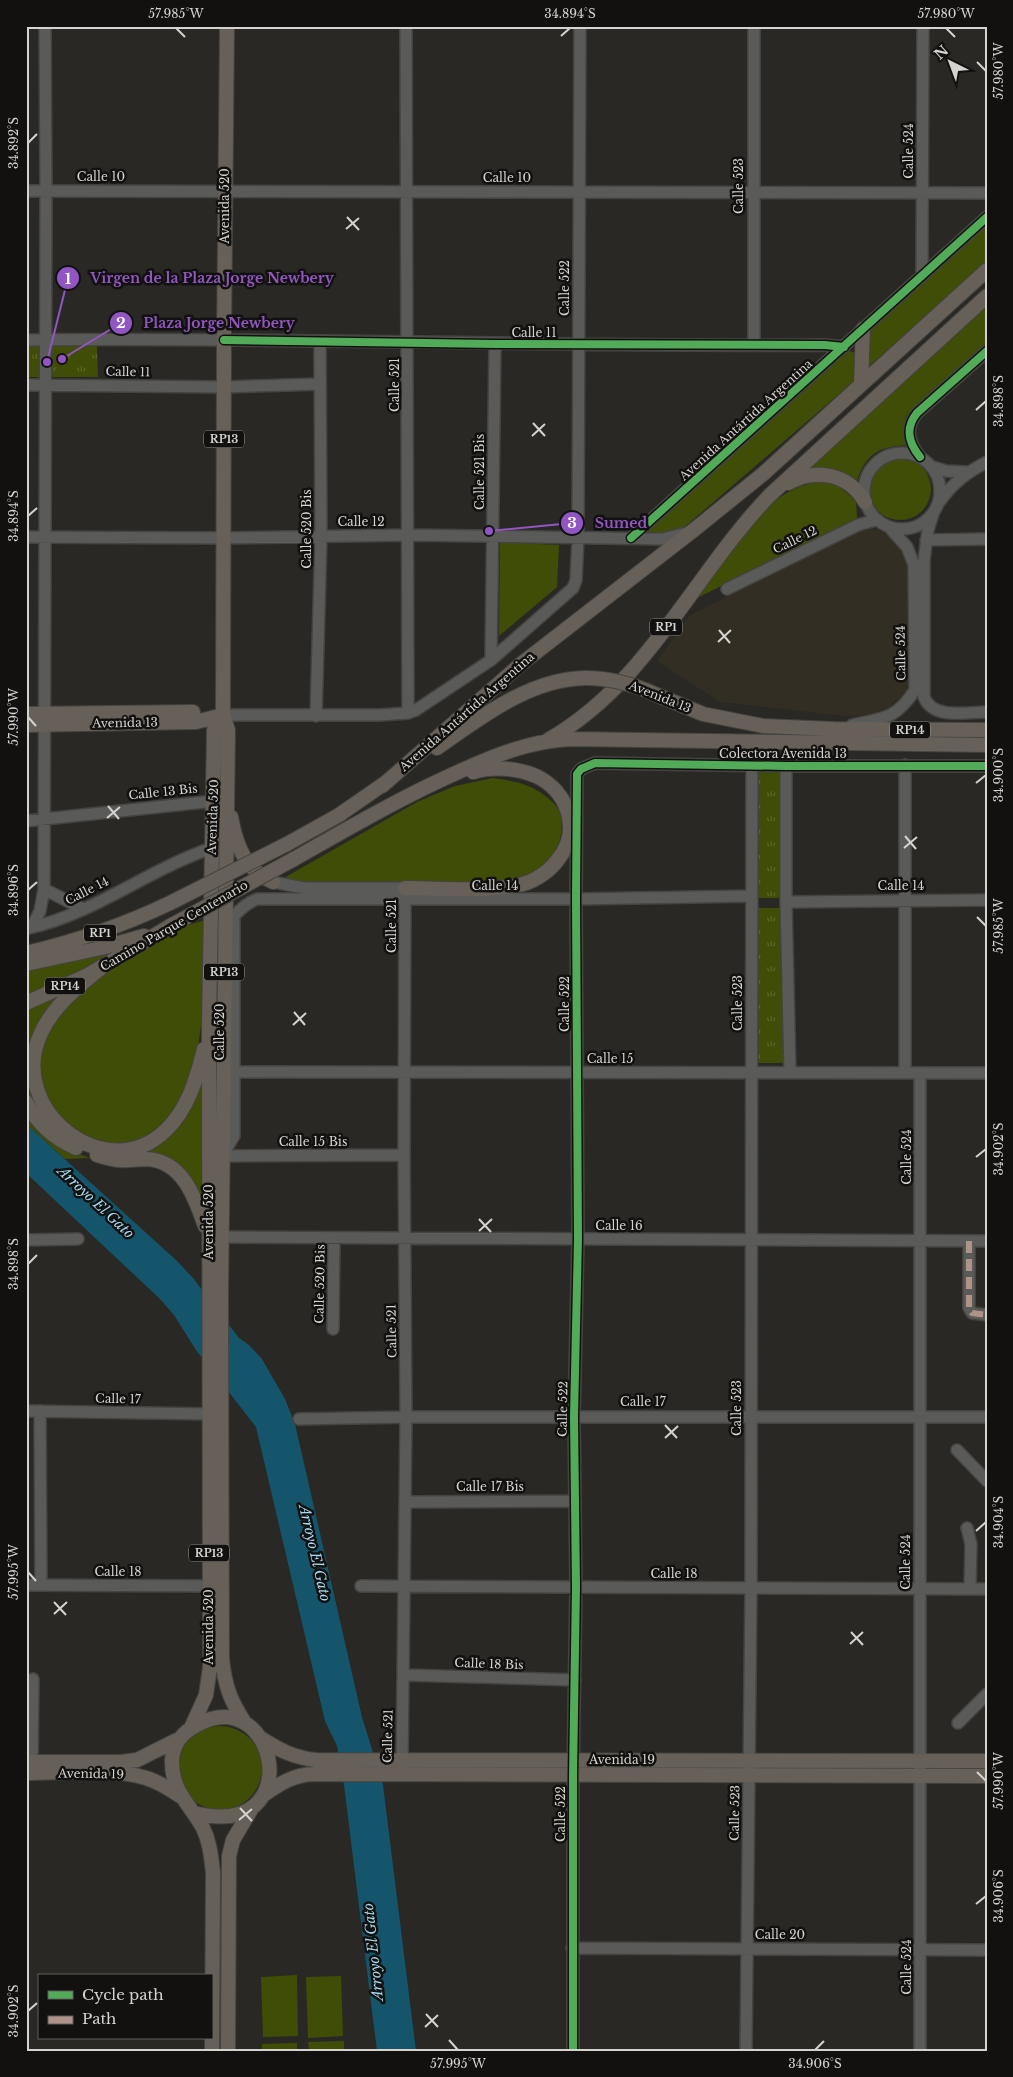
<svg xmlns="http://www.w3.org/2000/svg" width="1013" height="2077" font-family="'Libre Baskerville',serif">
	<defs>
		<pattern id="park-tufts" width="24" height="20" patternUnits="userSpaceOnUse" patternTransform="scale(1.25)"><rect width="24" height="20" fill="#404d06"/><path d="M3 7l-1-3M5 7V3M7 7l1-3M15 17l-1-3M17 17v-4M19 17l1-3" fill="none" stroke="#5b6629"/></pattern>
	</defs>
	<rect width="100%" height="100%" fill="#292824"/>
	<!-- built -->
	<path fill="#322e23" d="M876,529L891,537L902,548L907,565L908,690L880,715L843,716L720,702L657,661L690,615L860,531Z"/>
	<!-- green -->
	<path fill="#404d06" d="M987,224V262L867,368L870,328Z
		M987,305V342L906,416L903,435L907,445C876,447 865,455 856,484C836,467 826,468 801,473Z
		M845,350L856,353L853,382L681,530L631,538Z
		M869 489a31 31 0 1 1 62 0a31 31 0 1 1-62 0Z
		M818,481L838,485L856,501L857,518L697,598C723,563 753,510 792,490C799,486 809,484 818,481Z
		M500,542L559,545L557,587L499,636Z
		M493,778C512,781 529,783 544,795C549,798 558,807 560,812C565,826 559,853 549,864C536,876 519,880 503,883H304L282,879L417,802L455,786Z
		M205,920L203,1011L195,1069L173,1116L149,1138L114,1145L80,1137L61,1121L45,1098L38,1070L40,1041L58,1005L99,974L169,931Z
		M124,946L58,983L26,998V969Z
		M72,987C57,1001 42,1014 34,1034C11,1095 70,1167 135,1151C146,1149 157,1145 166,1137C185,1120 193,1094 203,1071L205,1214C196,1190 183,1159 153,1153C139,1151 125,1156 111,1155C78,1153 39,1126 27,1095C25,1089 26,1079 26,1072C26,1052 26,1032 26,1011Z
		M26,1110L73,1152L90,1158L65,1159L26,1124Z
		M178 1768a42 42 0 1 1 84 0a42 42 0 1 1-84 0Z
		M297,1975L298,2036L263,2037L261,1977Z
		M341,1976L343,2036L308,2038L306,1977Z
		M344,2041V2051H309L308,2042Z
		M297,2043V2051H262V2044Z"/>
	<!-- park -->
	<path fill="url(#park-tufts)" d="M26,346H97L98,377H26Z
		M783,771V898H756L755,772Z
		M754,908H782L785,1063H758Z"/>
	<!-- water -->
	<path fill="#14556c" d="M26,1124L176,1260L193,1278L239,1338L249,1345L262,1359L285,1399L295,1424L362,1717L383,1785L416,2051H377L344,1785L337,1746L325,1721L256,1427L196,1350L174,1315L160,1299L26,1173Z"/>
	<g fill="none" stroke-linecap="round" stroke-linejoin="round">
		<defs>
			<path id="minor" d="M406,26L408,713
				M754,26V345
				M26,191L987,193
				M922,276L923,26
				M26,340C292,337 559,347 825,345L844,347
				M26,385L223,387L320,384
				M864 491a38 38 0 1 1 76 0a38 38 0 1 1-76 0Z
				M920,457C908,442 905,428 917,413L987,351
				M933,467L946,471L967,472
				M940,501C953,483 967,472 987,462
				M933,514L928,530L924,560V697C933,720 966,712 987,712
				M26,537L224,538L409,535L663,539L686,533
				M631,538L987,217
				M926,540L987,539
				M727,589L858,525L876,520
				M491,660L495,344
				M223,715H380L408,713L416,710L491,660L573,588L576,580L578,538L580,26
				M316,716L321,536L320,342
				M852,725C884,718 896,719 915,690L914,565L907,547L890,528
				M786,766V902L790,1073
				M26,821L214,801
				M273,882L304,888H405L404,1155L406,1417L402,1767
				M44,889L83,909
				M786,902L987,900
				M32,927L40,911L44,889L46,191L45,26
				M29,928C94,914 149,869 212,848
				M234,1072L987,1073
				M905,1073V765
				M920,1073V2051
				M222,1156L234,1136V916C241,908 247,903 257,899H576L752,896
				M222,1156L404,1155
				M221,1237L987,1241
				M26,1240L78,1239
				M969,1241V1308L972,1313L987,1315
				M333,1329L334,1238
				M26,1411L210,1414
				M40,1411L41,1585
				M299,1419L406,1417H987
				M957,1450L987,1481
				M406,1502L575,1501
				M967,1528L971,1544L970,1589
				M26,1585L209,1586
				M361,1586L987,1589
				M403,1675L575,1680
				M958,1723L987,1694
				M32,1762L33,1679
				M572,1948L987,1950
				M573,2051V1775L576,1587L574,1417L578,1239L576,899L577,774L581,769L595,763L786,766H987
				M746,2051L751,1588L752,766"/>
			<path id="major" d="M227,26L224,340L223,715L228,730L221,1294L222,1659C225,1686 230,1700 245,1723
				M861,383L863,329
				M788,483C816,468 848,473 865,502
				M657,695L703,714L763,726L833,729L987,730
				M26,714L193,712
				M26,725L196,722L223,715
				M548,740C647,684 694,574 770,495L987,296
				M437,748C480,718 529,679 585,678
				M382,786L521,664L695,529L763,474L987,270
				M231,817C236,845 245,870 273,882
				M287,844L339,815L388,781
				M294,859C347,829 400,798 456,773C493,756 529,741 570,739L987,745
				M405,888C444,888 485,893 523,884C537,880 551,870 559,858C581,830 568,791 536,776C517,768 493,766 473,772
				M26,953C78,941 122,926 170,903
				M26,964L101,948L144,936
				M102,967C79,986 54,1005 41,1033C5,1109 106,1189 166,1130C188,1109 197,1078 204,1049
				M26,1003L86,976L172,925
				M26,1102C37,1123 55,1139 76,1148
				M97,1155C104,1157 112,1160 120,1160C129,1161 138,1159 147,1159C183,1161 195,1198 205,1226
				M191,1728L206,1695L210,1667L209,1025L214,730L223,715
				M262,1739C279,1750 295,1758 316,1760L987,1761
				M26,1762H121L137,1760L177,1740
				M26,1773C65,1773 108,1767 146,1778C159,1782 170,1789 180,1796
				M265,1794C281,1783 293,1775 314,1774L987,1776
				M194,1813C311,1842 276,1680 197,1725C183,1732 173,1744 172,1760C171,1791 190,1804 203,1828C210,1842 211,1857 213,1872L212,2051
				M228,2051L229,1856L233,1840L252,1808"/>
		</defs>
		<!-- minor casing -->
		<use href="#minor" stroke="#444340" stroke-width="14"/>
		<!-- major casing -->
		<use href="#major" stroke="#444340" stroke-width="16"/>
		<!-- minor -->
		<use href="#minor" stroke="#5a5a58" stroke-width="11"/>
		<!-- major -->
		<use href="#major" stroke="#666059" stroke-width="14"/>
		<defs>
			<path id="major-bridge" d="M585,678C611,678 633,684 657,695
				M170,903L287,844
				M172,925L294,859"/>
		</defs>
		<!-- major-bridge casing -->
		<use href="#major-bridge" stroke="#444340" stroke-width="16" stroke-linecap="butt"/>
		<!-- major-bridge -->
		<use href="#major-bridge" stroke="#666059" stroke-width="14"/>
		<!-- quiet -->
		<path stroke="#af9288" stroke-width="6" stroke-dasharray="12 6" stroke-linecap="butt" d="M969,1241V1308L972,1313L987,1315"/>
		<defs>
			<path id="cycleway" d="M224,340L495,344L825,345L844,347
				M920,457C908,442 905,428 917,413L987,351
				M631,538L987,217
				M573,2051V1775L576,1587L574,1417L578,1239L576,899L577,774L581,769L595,763L786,766H987"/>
		</defs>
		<!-- cycleway casing -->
		<use href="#cycleway" stroke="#12110f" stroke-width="11"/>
		<!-- cycleway -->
		<use href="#cycleway" stroke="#51ab58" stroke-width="8"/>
	</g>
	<!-- ticks -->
	<path fill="none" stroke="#d4d3cf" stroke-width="2" d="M176,28L185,37M946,28L955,37M561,36L570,28M977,62L986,71M28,143L37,134M347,217L359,230M346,229L359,218M976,410L986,401M533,423L545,436M532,436L545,424M28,516L37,508M719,630L730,643M718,642L731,630M28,717L36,726M976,783L986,775M108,806L119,819M107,818L120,807M905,836L916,849M904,848L917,837M28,890L37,882M977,917L986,926M294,1012L305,1025M293,1025L306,1013M976,1157L986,1149M479,1219L491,1232M479,1231L492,1219M28,1264L37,1255M665,1425L677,1438M665,1438L678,1426M976,1531L986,1522M28,1572L36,1581M54,1602L66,1615M54,1614L67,1602M851,1632L863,1645M850,1644L863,1632M977,1772L986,1781M240,1808L252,1821M239,1820L252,1809M976,1904L986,1896M28,2011L37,2003M426,2014L438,2027M425,2027L438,2015M449,2040L458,2050M815,2050L824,2041"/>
	<g text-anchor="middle" stroke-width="5" stroke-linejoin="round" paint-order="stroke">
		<!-- shield labels -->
		<g fill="#12110f" stroke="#9a9995" stroke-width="1">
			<rect x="204" y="430.5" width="40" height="17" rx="4"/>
			<rect x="650" y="618.5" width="32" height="17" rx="4"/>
			<rect x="890" y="721.5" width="40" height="17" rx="4"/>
			<rect x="84" y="924.5" width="32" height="17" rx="4"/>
			<rect x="204" y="963.5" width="40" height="17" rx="4"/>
			<rect x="45" y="977.5" width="40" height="17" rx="4"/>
			<rect x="189" y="1544.5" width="40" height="17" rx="4"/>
		</g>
		<g font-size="11" font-weight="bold" fill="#d4d3cf">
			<text x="224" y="443">RP13</text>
			<text x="666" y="631">RP1</text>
			<text x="910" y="734">RP14</text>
			<text x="100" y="937">RP1</text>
			<text x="224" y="976">RP13</text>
			<text x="65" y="990">RP14</text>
			<text x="209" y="1557">RP13</text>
		</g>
		<!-- street labels -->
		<g font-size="12" fill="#d4d3cf" stroke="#12110f">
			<text transform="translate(909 151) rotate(-90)" y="4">Calle 524</text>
			<text x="101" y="181">Calle 10</text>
			<text x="507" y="182">Calle 10</text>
			<text transform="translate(739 186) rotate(-90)" y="4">Calle 523</text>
			<text transform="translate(225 206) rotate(-90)" y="4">Avenida 520</text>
			<text transform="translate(565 288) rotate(-90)" y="4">Calle 522</text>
			<text x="534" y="337">Calle 11</text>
			<text transform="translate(128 372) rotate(1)" y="4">Calle 11</text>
			<text transform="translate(395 385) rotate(-90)" y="4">Calle 521</text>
			<text transform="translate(746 420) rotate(-42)" y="4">Avenida Antártida Argentina</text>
			<text transform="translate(480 472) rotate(-90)" y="4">Calle 521 Bis</text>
			<text x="361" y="526">Calle 12</text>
			<text transform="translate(307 529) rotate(-90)" y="4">Calle 520 Bis</text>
			<text transform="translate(795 540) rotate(-26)" y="4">Calle 12</text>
			<text transform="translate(901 653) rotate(-91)" y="4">Calle 524</text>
			<text transform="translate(660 697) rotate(22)" y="4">Avenida 13</text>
			<text transform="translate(467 712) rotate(-41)" y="4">Avenida Antártida Argentina</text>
			<text transform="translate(125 723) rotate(-1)" y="4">Avenida 13</text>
			<text x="783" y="758">Colectora Avenida 13</text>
			<text transform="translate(163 792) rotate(-6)" y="4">Calle 13 Bis</text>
			<text transform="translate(213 817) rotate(-88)" y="4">Avenida 520</text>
			<text x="495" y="890">Calle 14</text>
			<text x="901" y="890">Calle 14</text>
			<text transform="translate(87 891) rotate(-27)" y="4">Calle 14</text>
			<text transform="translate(174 926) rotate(-30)" y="4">Camino Parque Centenario</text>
			<text transform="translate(392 926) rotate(-90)" y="4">Calle 521</text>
			<text transform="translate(738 1003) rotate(-90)" y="4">Calle 523</text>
			<text transform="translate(565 1004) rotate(-90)" y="4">Calle 522</text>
			<text transform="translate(220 1032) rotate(-90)" y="4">Calle 520</text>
			<text x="610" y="1063">Calle 15</text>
			<text x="313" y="1146">Calle 15 Bis</text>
			<text transform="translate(907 1157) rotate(-90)" y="4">Calle 524</text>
			<text transform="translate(209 1222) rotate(-90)" y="4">Avenida 520</text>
			<text x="619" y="1230">Calle 16</text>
			<text transform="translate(320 1284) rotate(-89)" y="4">Calle 520 Bis</text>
			<text transform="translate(392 1331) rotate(-91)" y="4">Calle 521</text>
			<text transform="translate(118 1399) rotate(1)" y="4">Calle 17</text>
			<text x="643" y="1406">Calle 17</text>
			<text transform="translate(737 1408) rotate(-90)" y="4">Calle 523</text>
			<text transform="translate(563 1409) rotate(-89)" y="4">Calle 522</text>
			<text x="490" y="1491">Calle 17 Bis</text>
			<text transform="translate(906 1562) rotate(-90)" y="4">Calle 524</text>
			<text x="118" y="1576">Calle 18</text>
			<text x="674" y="1578">Calle 18</text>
			<text transform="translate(209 1627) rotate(-90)" y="4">Avenida 520</text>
			<text transform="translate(489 1664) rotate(2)" y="4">Calle 18 Bis</text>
			<text transform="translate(388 1736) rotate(-89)" y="4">Calle 521</text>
			<text x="622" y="1764">Avenida 19</text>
			<text transform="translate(91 1774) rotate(1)" y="4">Avenida 19</text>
			<text transform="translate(735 1813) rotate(-89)" y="4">Calle 523</text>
			<text transform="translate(561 1814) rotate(-90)" y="4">Calle 522</text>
			<text x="780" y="1939">Calle 20</text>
			<text transform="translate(907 1967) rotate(-90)" y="4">Calle 524</text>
		</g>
		<!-- water labels -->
		<g font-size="14" font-style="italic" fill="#a5daf2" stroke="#12110f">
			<text transform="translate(96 1202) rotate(43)" y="5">Arroyo El Gato</text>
			<text transform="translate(315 1553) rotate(77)" y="5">Arroyo El Gato</text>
			<text transform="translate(373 1952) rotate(-96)" y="5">Arroyo El Gato</text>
		</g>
	</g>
	<!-- callouts -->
	<path fill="none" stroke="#9156c3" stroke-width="2" d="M47 362L68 278M62 359L121 323M489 531L572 523"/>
	<g fill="#9156c3" stroke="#12110f" stroke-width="2">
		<circle cx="47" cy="362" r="5"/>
		<circle cx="62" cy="359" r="5"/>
		<circle cx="489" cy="531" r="5"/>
		<circle cx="68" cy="278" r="12"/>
		<circle cx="121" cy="323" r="12"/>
		<circle cx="572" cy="523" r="12"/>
	</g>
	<g font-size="15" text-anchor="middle" font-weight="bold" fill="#fff">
		<text x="68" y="284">1</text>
		<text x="121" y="328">2</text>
		<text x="572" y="528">3</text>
	</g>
	<g font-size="14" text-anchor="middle" font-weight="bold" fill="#9156c3" stroke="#12110f" stroke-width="5" stroke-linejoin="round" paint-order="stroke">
		<text x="212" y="283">Virgen de la Plaza Jorge Newbery</text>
		<text x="219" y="328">Plaza Jorge Newbery</text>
		<text x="621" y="528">Sumed</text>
	</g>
	<!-- border -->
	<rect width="1013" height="2077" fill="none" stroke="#12110f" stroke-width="55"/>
	<!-- legend -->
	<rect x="38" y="1974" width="175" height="65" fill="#12110f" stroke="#605f5c"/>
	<rect x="48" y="1991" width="25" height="8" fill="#51ab58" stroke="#605f5c"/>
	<text x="82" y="2000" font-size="15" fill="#d4d3cf">Cycle path</text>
	<rect x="48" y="2016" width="25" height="8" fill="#af9288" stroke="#605f5c"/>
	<text x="82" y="2024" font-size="15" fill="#d4d3cf">Path</text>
	<!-- north arrow -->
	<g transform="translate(950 62) rotate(318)" stroke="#12110f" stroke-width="4" paint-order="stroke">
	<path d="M0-4L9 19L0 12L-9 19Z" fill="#d4d3cf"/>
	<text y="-8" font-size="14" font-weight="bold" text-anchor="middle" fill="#d4d3cf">N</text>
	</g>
	<rect x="28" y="28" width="958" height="2022" fill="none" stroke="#d4d3cf" stroke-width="2"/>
	<g font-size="12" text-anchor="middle" fill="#d4d3cf">
		<text x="176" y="18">57.985°W</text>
		<text x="570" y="18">34.894°S</text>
		<text x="946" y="18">57.980°W</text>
		<text transform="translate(999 71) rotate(-90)" y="4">57.980°W</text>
		<text transform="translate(14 143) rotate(-90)" y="4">34.892°S</text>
		<text transform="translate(999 401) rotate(-90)" y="4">34.898°S</text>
		<text transform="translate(14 516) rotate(-90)" y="4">34.894°S</text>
		<text transform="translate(14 717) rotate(-90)" y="4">57.990°W</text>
		<text transform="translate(999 775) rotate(-90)" y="4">34.900°S</text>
		<text transform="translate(14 890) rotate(-90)" y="4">34.896°S</text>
		<text transform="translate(999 926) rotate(-90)" y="4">57.985°W</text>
		<text transform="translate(999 1149) rotate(-90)" y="4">34.902°S</text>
		<text transform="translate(14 1264) rotate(-90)" y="4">34.898°S</text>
		<text transform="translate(999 1522) rotate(-90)" y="4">34.904°S</text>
		<text transform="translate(14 1572) rotate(-90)" y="4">57.995°W</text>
		<text transform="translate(999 1781) rotate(-90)" y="4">57.990°W</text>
		<text transform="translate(999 1896) rotate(-90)" y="4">34.906°S</text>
		<text transform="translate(14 2011) rotate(-90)" y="4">34.902°S</text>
		<text x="458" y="2068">57.995°W</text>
		<text x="815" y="2068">34.906°S</text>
	</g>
</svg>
